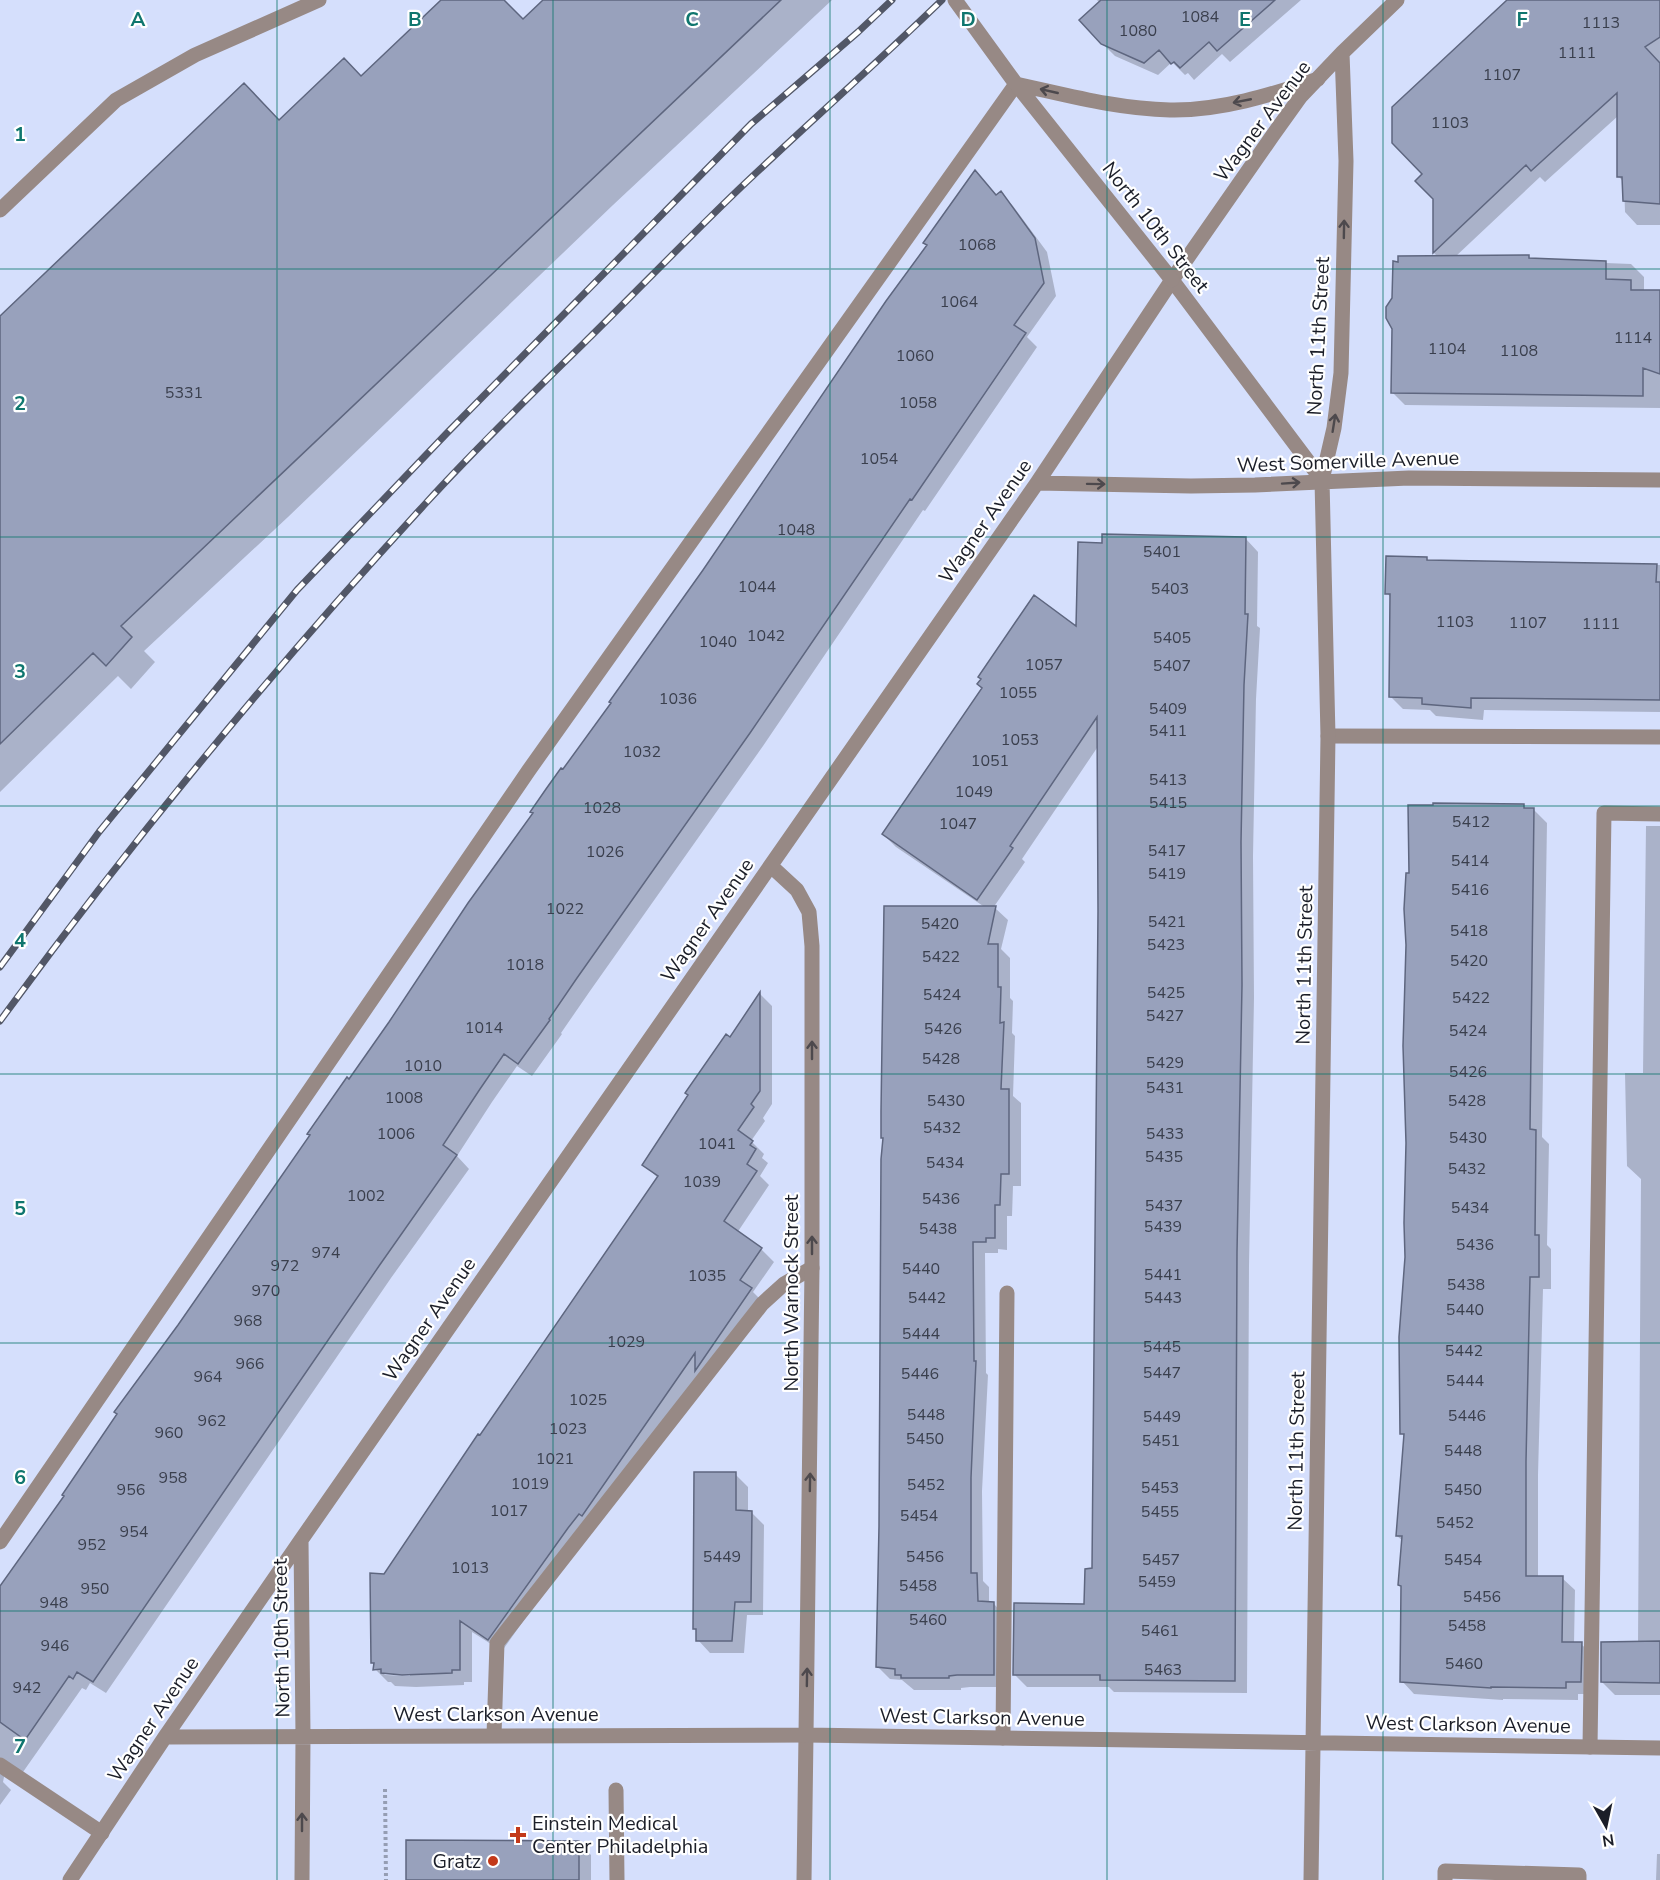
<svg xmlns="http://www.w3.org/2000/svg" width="1660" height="1880" viewBox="0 0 1660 1880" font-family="'Nunito Sans',sans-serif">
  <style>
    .shadow { fill: #0003; fill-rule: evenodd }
    .building { fill: #98a1bc; stroke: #5e667f; stroke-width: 1.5 }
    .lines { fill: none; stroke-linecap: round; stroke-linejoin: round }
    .path { stroke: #959db3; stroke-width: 4; stroke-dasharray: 3 3; stroke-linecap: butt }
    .service { stroke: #978985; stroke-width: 15 }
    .minor { stroke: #978985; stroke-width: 15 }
    .tertiary { stroke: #978985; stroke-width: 15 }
    .rail-casing { stroke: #525767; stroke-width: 7 }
    .rail { stroke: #fff; stroke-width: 4.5; stroke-dasharray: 14; stroke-linecap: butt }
    .oneway { stroke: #4d494d }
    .grid { fill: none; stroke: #0f766e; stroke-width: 1.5; stroke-opacity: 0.55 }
    .poi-dot { fill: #c33919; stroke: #fff; stroke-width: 2 }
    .labels { text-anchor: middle; stroke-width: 4.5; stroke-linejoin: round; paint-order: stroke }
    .number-label { font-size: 16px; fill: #3a3f4d }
    .street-label { font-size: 20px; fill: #1b1e28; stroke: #fff }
    .poi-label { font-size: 20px; fill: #1b1e28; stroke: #fff; text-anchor: start }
    .grid-label { font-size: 20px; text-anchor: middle; font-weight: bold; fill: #0f766e; stroke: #fff; stroke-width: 4.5; stroke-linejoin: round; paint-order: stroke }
  </style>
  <rect width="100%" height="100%" fill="#d5dffc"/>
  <path class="shadow" d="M444 0H478L523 21 545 0H832L613 205 288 517 144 651 155 662 131 689 118 676 0 792V318L280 122 361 78Z
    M1097 0H1301L1230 62 1222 54 1194 80 1188 73 1185 75 1172 62 1158 75 1115 56 1102 43 1100 3Z
    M1509 0H1660V225H1637L1625 212 1624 182 1619 177 1618 116 1545 182 1540 177 1455 257H1528L1531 260 1631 264 1644 277V292H1660V408L1405 405 1392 392 1393 328 1439 258 1434 253 1435 199 1424 174Z
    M975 172 997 196 1001 194 1013 206 1047 252 1056 296 1027 337 1037 347 925 511 923 510 763 746 590 991 561 1033 562 1034 532 1076 517 1066 492 1102 457 1156 469 1169 391 1278 106 1693 90 1683 86 1690 82 1688 23 1772H5L3 1782 11 1790 0 1805V1589L65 1496 180 1326 928 246Z
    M1246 539 1258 552 1257 626 1260 628 1256 699 1253 856 1254 998 1249 1266 1247 1693 1114 1692 1109 1687H1027L1015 1675 1086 1606 1093 1570 1100 911 1099 745 1022 859 1025 862 993 908H995L1008 920 1001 949 1010 958V998L1013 1001 1012 1033 1015 1036 1013 1096 1021 1103V1186H1013L1012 1216H1007V1250L998 1249V1253H985L986 1373 988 1375 982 1491 983 1581 989 1587V1604H994L1006 1617V1687H970L961 1688V1690H914L902 1680 890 1679 878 1667 884 1140 882 1137 986 908 896 847 883 834 1078 629Z
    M1427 559 1430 562 1660 565V712L1484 710 1483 720 1436 716 1430 710 1403 709 1391 697V598L1387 593Z
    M1523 806 1527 810H1534L1547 823 1542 1137 1549 1144 1547 1245 1551 1249V1289H1543L1538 1475V1578H1562L1575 1590 1574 1644H1581L1594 1656 1593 1694H1578V1700L1503 1699V1700L1414 1694 1402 1681 1403 1588 1399 1585 1403 1541 1397 1536 1406 1437 1401 1433Z
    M1646 826H1660V1695H1615L1602 1682 1638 1643 1641 1179 1627 1166 1625 1073H1643Z
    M760 994 772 1006V1104L763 1118 765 1121 751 1141 764 1154 762 1158 768 1163 760 1176 769 1185 737 1233 761 1249 774 1262 753 1292 763 1302 580 1541 502 1651 472 1632V1682H464V1685L416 1687 395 1686 391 1682H388L375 1669 373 1663 384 1575 659 1179 644 1165ZM382 1672 410 1673V1676L385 1675Z
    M735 1474 748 1487V1512H751L764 1525 763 1615H747L744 1653H710L698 1640 697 1631 694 1628Z
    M579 1843 591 1855V1880H407Z
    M1657 1854H1660V1880H1656Z"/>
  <path class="building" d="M441 0H504L523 19 543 0H781L121 626 132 637 106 666 93 653 0 744V316L244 83 279 120 344 58 361 76Z
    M1101 0H1275L1217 51 1209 42 1180 68 1174 62 1171 64 1159 50 1144 63 1101 44 1079 20Z
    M1507 0H1660V37L1645 47 1660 63V204L1623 201 1622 177H1617V93L1531 171 1526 165 1433 253V199L1415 181 1422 174 1392 143V107Z
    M975 170 996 195 1001 191 1035 238 1044 283 1014 325 1026 333 912 500 910 499 750 733 577 978 549 1019 550 1020 518 1064 504 1054 480 1089 443 1145 457 1155 379 1266 93 1682 77 1672 73 1679 69 1676 25 1740 0 1722V1586L64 1496 62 1495 117 1414 114 1412 178 1325 310 1135 307 1134 347 1077 349 1079 389 1022 468 903 533 813 530 812 546 789 561 768 563 769 611 703 609 702 703 570 886 301 927 245 923 243Z
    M1529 255V258L1606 261V279L1631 280V290H1660V374L1643 368V396L1391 393 1392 329 1386 318V307L1392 298 1393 261 1398 262V256Z
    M1102 534 1246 537 1245 614H1248L1244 685 1241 842 1242 985 1237 1252 1235 1681 1100 1680V1675H1013L1014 1603 1084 1604 1085 1569 1092 1568 1098 911 1097 717 1010 846 1013 848 977 900 882 834 982 688 977 684 981 679 978 677 1034 595 1076 626 1078 542 1102 543Z
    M1386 556 1427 557V560L1657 564 1656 582H1660V700L1471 698V708L1422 704V698L1389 697 1390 594H1385Z
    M1433 803 1524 804V808H1534L1530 1129 1536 1130 1535 1235H1539V1277H1530L1526 1461V1576H1563L1562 1642H1582L1581 1682H1566V1688L1491 1687V1688L1400 1682 1401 1586 1398 1585 1402 1536H1396L1404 1434H1400L1399 1337 1405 1257 1404 1223 1406 1143 1403 1046 1406 945 1404 909 1406 873H1409L1408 805H1433Z
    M884 906H996L988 944H998V987H1001L1000 1023 1004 1022 1001 1089H1009V1174H1001L1000 1205H995V1238H986V1242H973L974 1361H976L971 1478V1573H977L978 1601 994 1602V1675H957L949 1676V1678H901V1675H895V1669L876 1667 879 1526 881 1159 883 1138H881V1111Z
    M760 992V1091L751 1104 754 1107 738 1130 753 1141 750 1145 756 1149 747 1164 757 1171 724 1221 762 1248 740 1280 752 1288 695 1371V1353L582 1516 579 1514 568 1528 488 1640 460 1621V1670H452V1673L402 1675 381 1673V1669L373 1670 374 1663H371L370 1573 384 1574 478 1434 480 1435 658 1176 642 1165 688 1095 685 1093 726 1034 730 1037Z
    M694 1472H736V1510L752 1511 751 1602H735L732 1641H696V1629H693Z
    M1660 1641V1683L1601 1682V1642Z
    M406 1840 579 1841V1880H406Z"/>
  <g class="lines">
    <path class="path" d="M385 1789 386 1880"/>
    <path class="service" d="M0 210 116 100 195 55 319 0
      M1328 736 1660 737
      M0 1542 529 770 1016 84
      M494 1735 497 1643 762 1304 784 1284 812 1268
      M1003 1738 1007 1293
      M1590 1747 1604 813 1660 814
      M0 1765 102 1833
      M616 1790 617 1880
      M804 1880 806 1735
      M1445 1880V1871L1579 1875V1880"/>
    <path class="minor" d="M1172 280 1322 480
      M1037 483 1191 486 1255 485 1409 478 1660 480
      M771 866 797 890 809 912 812 946V1268L806 1735
      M301 1540 303 1736 302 1880
      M165 1737 806 1735 1660 1748
      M70 1880 165 1737 301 1540 1037 483 1172 280 1273 135 1301 96 1342 53 1397 0
      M1311 1880 1328 736 1322 480 1334 428 1341 373 1346 161 1342 53"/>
    <path class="tertiary" d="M955 0 1016 84 1172 280
      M1016 84C1067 95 1117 109 1170 110 1220 111 1271 95 1318 79"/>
    <defs>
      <path id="rail" d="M0 967 99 832 297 590 447 433 751 124 858 32 892 0
        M0 1021C132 840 274 668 426 503 476 448 530 396 583 344 635 293 685 241 737 191 805 126 875 65 942 0"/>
    </defs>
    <use href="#rail" class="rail-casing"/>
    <use href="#rail" class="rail"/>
  </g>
  <defs><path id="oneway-shaft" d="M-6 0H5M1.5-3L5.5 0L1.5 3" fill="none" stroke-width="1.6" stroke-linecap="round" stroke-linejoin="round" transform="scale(1.5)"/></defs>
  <g class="oneway">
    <use href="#oneway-shaft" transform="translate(1049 91) rotate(-167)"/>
    <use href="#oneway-shaft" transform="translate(1242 101) rotate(169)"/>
    <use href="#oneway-shaft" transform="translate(1344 229) rotate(-89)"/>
    <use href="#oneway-shaft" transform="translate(1334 423) rotate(-81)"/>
    <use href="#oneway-shaft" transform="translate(1291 483) rotate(-4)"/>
    <use href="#oneway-shaft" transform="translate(1096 484) rotate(1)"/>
    <use href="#oneway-shaft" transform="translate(812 1050) rotate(-90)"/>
    <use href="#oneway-shaft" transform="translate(812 1245) rotate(-90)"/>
    <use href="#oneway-shaft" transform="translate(810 1482) rotate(-89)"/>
    <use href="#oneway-shaft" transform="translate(807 1677) rotate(-89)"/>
    <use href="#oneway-shaft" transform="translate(302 1822) rotate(-90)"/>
  </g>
  <path class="grid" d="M277 0V1880M553 0V1880M830 0V1880M1107 0V1880M1383 0V1880M0 269H1660M0 537H1660M0 806H1660M0 1074H1660M0 1343H1660M0 1611H1660"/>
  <g class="poi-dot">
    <path d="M515 1826h6v6h6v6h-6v6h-6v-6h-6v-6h6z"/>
    <circle cx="493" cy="1861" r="6"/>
  </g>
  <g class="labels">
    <g class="number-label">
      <text x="1200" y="22">1084</text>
      <text x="1601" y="28">1113</text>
      <text x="1138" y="36">1080</text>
      <text x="1577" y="58">1111</text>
      <text x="1502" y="80">1107</text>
      <text x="1450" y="128">1103</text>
      <text x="977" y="250">1068</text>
      <text x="959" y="307">1064</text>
      <text x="1633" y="343">1114</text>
      <text x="1447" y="354">1104</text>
      <text x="1519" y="356">1108</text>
      <text x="915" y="361">1060</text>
      <text x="184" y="398">5331</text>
      <text x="918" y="408">1058</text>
      <text x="879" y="464">1054</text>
      <text x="796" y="535">1048</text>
      <text x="1162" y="557">5401</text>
      <text x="757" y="592">1044</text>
      <text x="1170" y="594">5403</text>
      <text x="1455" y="627">1103</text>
      <text x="1528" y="628">1107</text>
      <text x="1601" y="629">1111</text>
      <text x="766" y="641">1042</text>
      <text x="1172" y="643">5405</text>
      <text x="718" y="647">1040</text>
      <text x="1044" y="670">1057</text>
      <text x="1172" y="671">5407</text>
      <text x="1018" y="698">1055</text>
      <text x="678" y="704">1036</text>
      <text x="1168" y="714">5409</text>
      <text x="1168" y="736">5411</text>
      <text x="1020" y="745">1053</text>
      <text x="642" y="757">1032</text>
      <text x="990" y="766">1051</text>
      <text x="1168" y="785">5413</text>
      <text x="974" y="797">1049</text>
      <text x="1168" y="808">5415</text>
      <text x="602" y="813">1028</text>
      <text x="1471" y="827">5412</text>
      <text x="958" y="829">1047</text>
      <text x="1167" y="856">5417</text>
      <text x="605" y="857">1026</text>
      <text x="1470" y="866">5414</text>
      <text x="1167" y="879">5419</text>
      <text x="1470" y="895">5416</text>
      <text x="565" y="914">1022</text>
      <text x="1167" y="927">5421</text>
      <text x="940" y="929">5420</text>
      <text x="1469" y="936">5418</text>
      <text x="1166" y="950">5423</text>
      <text x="941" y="962">5422</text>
      <text x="1469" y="966">5420</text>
      <text x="525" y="970">1018</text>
      <text x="1166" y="998">5425</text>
      <text x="942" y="1000">5424</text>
      <text x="1471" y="1003">5422</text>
      <text x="1165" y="1021">5427</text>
      <text x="484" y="1033">1014</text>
      <text x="943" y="1034">5426</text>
      <text x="1468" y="1036">5424</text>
      <text x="941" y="1064">5428</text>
      <text x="1165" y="1068">5429</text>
      <text x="423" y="1071">1010</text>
      <text x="1468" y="1077">5426</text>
      <text x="1165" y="1093">5431</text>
      <text x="404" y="1103">1008</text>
      <text x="946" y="1106">5430</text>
      <text x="1467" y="1106">5428</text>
      <text x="942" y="1133">5432</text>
      <text x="396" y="1139">1006</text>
      <text x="1165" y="1139">5433</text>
      <text x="1468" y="1143">5430</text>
      <text x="717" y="1149">1041</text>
      <text x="1164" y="1162">5435</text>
      <text x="945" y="1168">5434</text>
      <text x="1467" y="1174">5432</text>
      <text x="702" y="1187">1039</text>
      <text x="366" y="1201">1002</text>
      <text x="941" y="1204">5436</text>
      <text x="1164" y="1211">5437</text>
      <text x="1470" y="1213">5434</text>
      <text x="1163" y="1232">5439</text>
      <text x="938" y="1234">5438</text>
      <text x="1475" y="1250">5436</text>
      <text x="326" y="1258">974</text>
      <text x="285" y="1271">972</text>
      <text x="921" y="1274">5440</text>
      <text x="1163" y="1280">5441</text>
      <text x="707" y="1281">1035</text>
      <text x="1466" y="1290">5438</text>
      <text x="266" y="1296">970</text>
      <text x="927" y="1303">5442</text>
      <text x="1163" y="1303">5443</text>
      <text x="1465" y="1315">5440</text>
      <text x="248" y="1326">968</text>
      <text x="921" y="1339">5444</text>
      <text x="626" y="1347">1029</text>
      <text x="1162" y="1352">5445</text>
      <text x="1464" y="1356">5442</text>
      <text x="250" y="1369">966</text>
      <text x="1162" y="1378">5447</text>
      <text x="920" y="1379">5446</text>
      <text x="208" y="1382">964</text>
      <text x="1465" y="1386">5444</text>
      <text x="588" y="1405">1025</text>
      <text x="926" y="1420">5448</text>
      <text x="1467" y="1421">5446</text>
      <text x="1162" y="1422">5449</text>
      <text x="212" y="1426">962</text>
      <text x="568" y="1434">1023</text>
      <text x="169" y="1438">960</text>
      <text x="925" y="1444">5450</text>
      <text x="1161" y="1446">5451</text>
      <text x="1463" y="1456">5448</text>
      <text x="555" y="1464">1021</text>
      <text x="173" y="1483">958</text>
      <text x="530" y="1489">1019</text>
      <text x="926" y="1490">5452</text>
      <text x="1160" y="1493">5453</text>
      <text x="131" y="1495">956</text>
      <text x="1463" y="1495">5450</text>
      <text x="509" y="1516">1017</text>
      <text x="1160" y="1517">5455</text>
      <text x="919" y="1521">5454</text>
      <text x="1455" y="1528">5452</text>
      <text x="134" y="1537">954</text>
      <text x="92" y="1550">952</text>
      <text x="722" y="1562">5449</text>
      <text x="925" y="1562">5456</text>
      <text x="1161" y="1565">5457</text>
      <text x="1463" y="1565">5454</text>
      <text x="470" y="1573">1013</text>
      <text x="1157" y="1587">5459</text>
      <text x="918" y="1591">5458</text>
      <text x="95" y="1594">950</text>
      <text x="1482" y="1602">5456</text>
      <text x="54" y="1608">948</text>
      <text x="928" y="1625">5460</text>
      <text x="1467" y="1631">5458</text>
      <text x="1160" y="1636">5461</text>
      <text x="55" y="1651">946</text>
      <text x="1464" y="1669">5460</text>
      <text x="1163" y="1675">5463</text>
      <text x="27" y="1693">942</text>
    </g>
    <g class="street-label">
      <text transform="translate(1262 121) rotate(-53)" y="7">Wagner Avenue</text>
      <text transform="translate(1156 227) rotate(52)" y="7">North 10th Street</text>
      <text transform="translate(1318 336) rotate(-87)" y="7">North 11th Street</text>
      <text transform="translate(1348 461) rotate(-2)" y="7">West Somerville Avenue</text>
      <text transform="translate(985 521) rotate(-55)" y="7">Wagner Avenue</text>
      <text transform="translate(707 920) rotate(-55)" y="7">Wagner Avenue</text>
      <text transform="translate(1304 965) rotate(-89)" y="7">North 11th Street</text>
      <text transform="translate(791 1293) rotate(-90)" y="7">North Warnock Street</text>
      <text transform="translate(429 1319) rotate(-55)" y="7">Wagner Avenue</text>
      <text transform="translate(1296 1451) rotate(-89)" y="7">North 11th Street</text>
      <text transform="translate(281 1638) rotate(-91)" y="7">North 10th Street</text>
      <text x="496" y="1721">West Clarkson Avenue</text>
      <text transform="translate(982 1717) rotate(1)" y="7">West Clarkson Avenue</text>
      <text transform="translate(153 1719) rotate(-56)" y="7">Wagner Avenue</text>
      <text transform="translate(1468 1724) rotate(1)" y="7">West Clarkson Avenue</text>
    </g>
    <g class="poi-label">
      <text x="532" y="1830">Einstein Medical<tspan x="532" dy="23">Center Philadelphia</tspan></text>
      <text x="481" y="1868" text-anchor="end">Gratz</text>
    </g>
  </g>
  <g class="grid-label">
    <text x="138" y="26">A</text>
    <text x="415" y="26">B</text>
    <text x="692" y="26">C</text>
    <text x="968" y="26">D</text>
    <text x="1245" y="26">E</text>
    <text x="1522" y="26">F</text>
    <text x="20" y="141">1</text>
    <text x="20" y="410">2</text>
    <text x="20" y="678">3</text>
    <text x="20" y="947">4</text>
    <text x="20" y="1215">5</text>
    <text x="20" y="1484">6</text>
    <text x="20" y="1753">7</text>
  </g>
  <g transform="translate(1606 1826) rotate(171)" stroke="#ffffff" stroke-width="4.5" paint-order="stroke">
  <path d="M0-4.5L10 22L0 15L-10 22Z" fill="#1b1e28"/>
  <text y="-9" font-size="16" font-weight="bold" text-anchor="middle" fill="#1b1e28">N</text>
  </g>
</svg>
